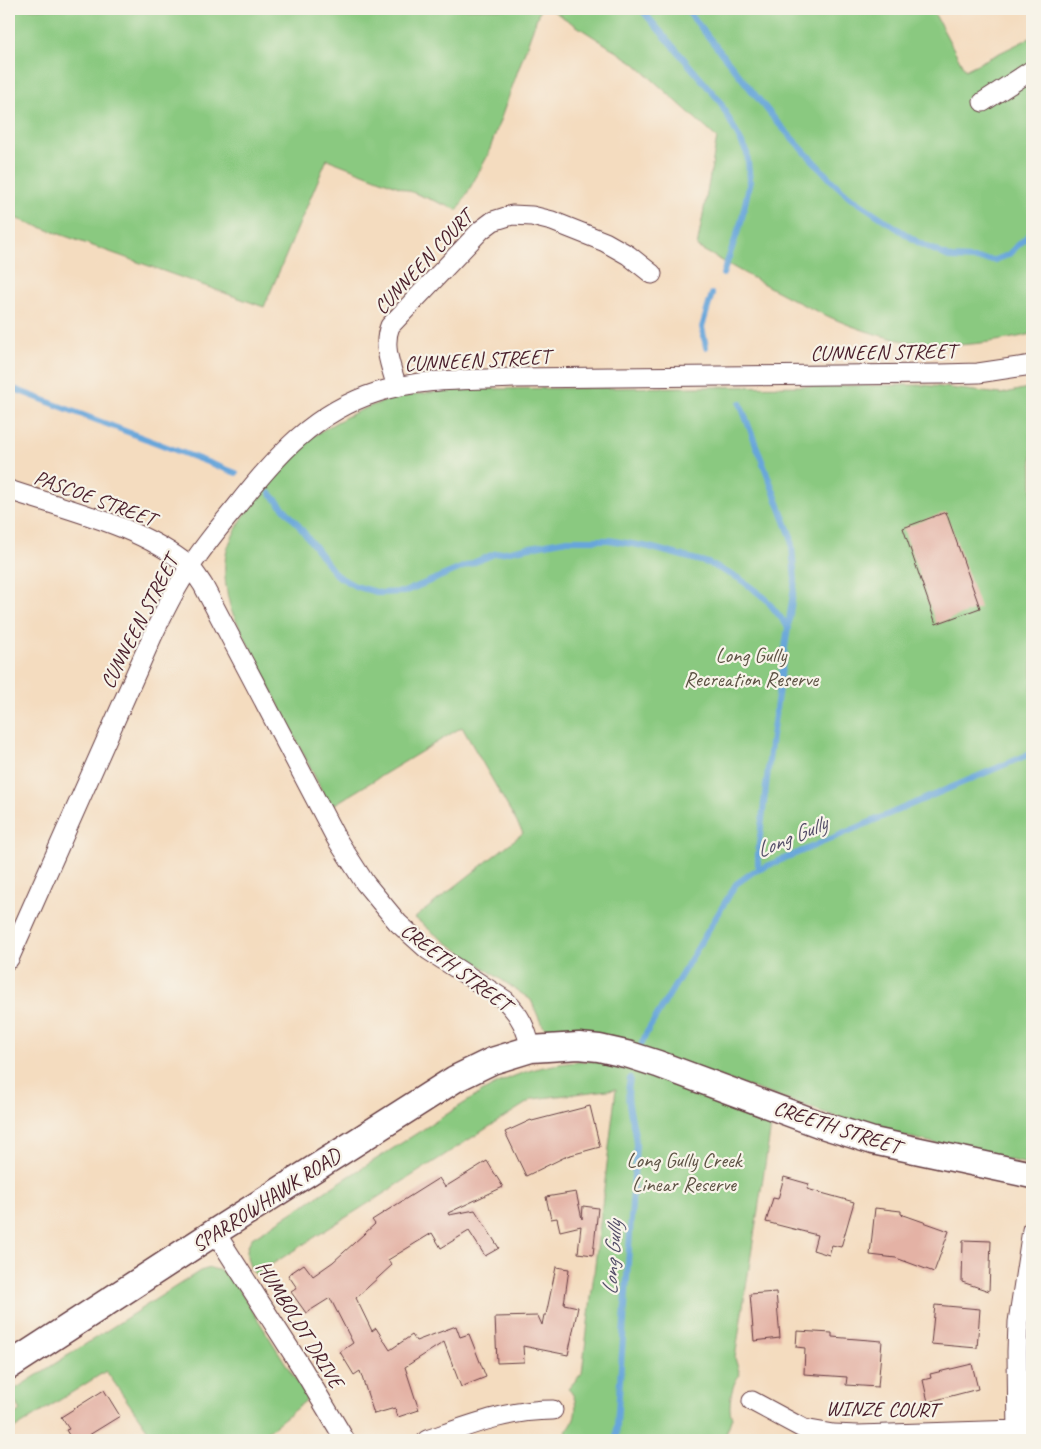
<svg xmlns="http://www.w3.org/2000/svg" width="1041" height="1449" viewBox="0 0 1041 1449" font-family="Caveat,sans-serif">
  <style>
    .green { fill: #8ac980; stroke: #6a7456 }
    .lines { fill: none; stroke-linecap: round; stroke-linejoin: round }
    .stream { stroke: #68a6da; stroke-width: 6 }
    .building { fill: #e4b2a5 }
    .street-casing { stroke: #643b41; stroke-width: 21 }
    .secondary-casing { stroke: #643b41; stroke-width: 29 }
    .street { stroke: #fff; stroke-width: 19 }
    .secondary { stroke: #fff; stroke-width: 26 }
    .labels { text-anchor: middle; stroke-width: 4.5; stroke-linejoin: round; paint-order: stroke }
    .street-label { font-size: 21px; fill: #4a1f2b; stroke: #f7f3e8 }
    .park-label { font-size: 21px; fill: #5d5244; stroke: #f7f3e8 }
    .water-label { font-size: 22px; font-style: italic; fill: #544e68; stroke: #f7f3e8 }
  </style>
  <rect width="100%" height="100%" fill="#f7f3e8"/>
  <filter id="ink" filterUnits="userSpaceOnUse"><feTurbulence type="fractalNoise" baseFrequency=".02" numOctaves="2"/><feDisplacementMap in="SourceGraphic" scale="10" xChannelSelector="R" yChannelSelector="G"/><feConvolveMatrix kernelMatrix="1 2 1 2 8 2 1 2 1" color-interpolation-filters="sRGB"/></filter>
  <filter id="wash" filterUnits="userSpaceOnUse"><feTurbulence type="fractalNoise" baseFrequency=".0096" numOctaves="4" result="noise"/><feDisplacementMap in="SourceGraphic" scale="20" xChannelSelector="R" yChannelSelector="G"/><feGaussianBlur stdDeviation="1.12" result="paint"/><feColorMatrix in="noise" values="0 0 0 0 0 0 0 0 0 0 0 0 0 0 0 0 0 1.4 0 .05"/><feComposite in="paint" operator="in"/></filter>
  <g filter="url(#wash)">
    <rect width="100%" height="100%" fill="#f4dcbf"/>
    <path class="green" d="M9 9H540L487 157 458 210 327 159 264 307 9 216Z
      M550 9H932L965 70 1032 37V334C992 343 945 350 904 341 831 327 762 282 697 247L717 138 633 62Z
      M924 385 1001 394 1032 387V1165L872 1129 599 1035 545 1028 541 1023 531 1000 436 935 415 918 523 833 462 727 330 807 231 610C226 591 222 569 227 550 232 535 240 522 248 509 258 493 268 477 282 463 304 439 340 418 371 406 407 392 446 391 484 389Z
      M591 1061C618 1063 644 1073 669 1082 703 1095 737 1110 771 1126L735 1358 740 1375C732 1381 727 1409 732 1417L724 1440H570L566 1431C577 1423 580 1398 568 1389L582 1373 616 1089 533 1099 255 1275C247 1263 243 1251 252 1238L485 1090C521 1070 551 1063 591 1061Z
      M210 1268 222 1271 233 1280 308 1399 257 1440H155L106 1371 9 1432V1418L21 1410 9 1393 200 1271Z"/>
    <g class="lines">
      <path class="stream" d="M641 9 719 100 747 153 750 181 741 222 723 274
        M686 9 777 122 833 182 850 197 919 243 951 258 995 260 1008 255 1032 232
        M706 347 702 327 712 294
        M9 387 236 473
        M740 403 791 537 795 580 772 736 758 853V870
        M270 493 296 522 336 575 355 586 380 593 404 592 494 554 567 540H609L649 547 708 563 740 579 765 598 789 628
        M642 1043 647 1032 736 884 753 872 1032 753
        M616 1440 636 1145C635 1121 624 1104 630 1079"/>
    </g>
    <g id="blocks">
      <path class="building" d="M946 512 980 608 936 624 903 528Z
        M590 1106 600 1147 567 1156 526 1176 505 1132 531 1120 532 1121Z
        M487 1161 503 1187 448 1213 449 1215 475 1210 499 1248 485 1256 469 1231 441 1248 432 1233 388 1260 392 1265 356 1298 372 1331 376 1328 390 1350 412 1335 416 1341 456 1326 460 1337 469 1334 486 1377 461 1387 444 1342 405 1367 419 1410 398 1417 395 1408 374 1414 360 1371 354 1375 340 1352 353 1343 330 1298 306 1313 291 1292 297 1288 288 1275 304 1264 313 1276 333 1262 375 1224 372 1220 439 1178 445 1187Z
        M784 1177 809 1184 807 1189 854 1202 841 1247 832 1245 829 1255 813 1250 817 1235 766 1222 773 1198 778 1199Z
        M576 1192 582 1219 583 1206 598 1208 593 1255 578 1253 581 1226 560 1231 557 1218 551 1219 546 1197Z
        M875 1208 901 1211V1214L949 1231 934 1272 896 1258 870 1255Z
        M963 1240 991 1241 989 1291 962 1282Z
        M556 1267 569 1269 564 1304 578 1307 568 1355 523 1346 524 1362 497 1363 495 1317 538 1316 542 1325 544 1315H546Z
        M776 1292 780 1338 754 1341 750 1294Z
        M935 1305 980 1309 977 1348 931 1344Z
        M797 1331 832 1333V1337L882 1341 878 1387 846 1385 847 1377 804 1374 805 1348 796 1347Z
        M972 1364 978 1389 928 1402 923 1380 931 1378 930 1374Z
        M104 1390 120 1416 81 1440H72L66 1430 69 1429 61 1417Z"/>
    </g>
  </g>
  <g filter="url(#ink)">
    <use href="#blocks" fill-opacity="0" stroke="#643b41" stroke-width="1"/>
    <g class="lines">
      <defs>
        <path id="street" d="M983 102 1032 70
          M397 387C391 367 382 346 390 326L481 230 493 221 512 215 532 216 552 221 605 242 628 255 652 274
          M9 490C68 510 141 526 189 566 194 571 199 579 203 585L336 838 365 883 398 923 428 950 505 1000C521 1016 526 1028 531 1049
          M9 959 152 637C160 620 168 603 178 586 194 558 215 532 236 507 276 456 314 412 378 392 421 378 469 380 514 378L941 374 978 373 1032 365
          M215 1232 302 1368 345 1440
          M752 1401 804 1429 833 1434 858 1435 1018 1430
          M427 1440C470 1425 507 1410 553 1410
          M1018 1440 1017 1352 1018 1322 1032 1230"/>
        <path id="secondary" d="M9 1366 215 1232 455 1079 492 1061 531 1049 579 1046 599 1048 630 1055 658 1064 819 1124 873 1141 1032 1175"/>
      </defs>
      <use href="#street" class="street-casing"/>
      <use href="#secondary" class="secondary-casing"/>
      <use href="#street" class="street"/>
      <use href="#secondary" class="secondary"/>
    </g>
  </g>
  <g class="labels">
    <g class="street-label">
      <text transform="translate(423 262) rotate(-47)" y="7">CUNNEEN COURT</text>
      <text transform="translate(883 352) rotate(-1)" y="7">CUNNEEN STREET</text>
      <text transform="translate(477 360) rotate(-3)" y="7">CUNNEEN STREET</text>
      <text transform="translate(95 498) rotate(20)" y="7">PASCOE STREET</text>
      <text transform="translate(139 622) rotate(-63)" y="7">CUNNEEN STREET</text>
      <text transform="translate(456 967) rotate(37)" y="7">CREETH STREET</text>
      <text transform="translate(837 1127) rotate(18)" y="7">CREETH STREET</text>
      <text transform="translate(266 1200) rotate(-33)" y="7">SPARROWHAWK ROAD</text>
      <text transform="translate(300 1324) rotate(58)" y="7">HUMBOLDT DRIVE</text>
      <text transform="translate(882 1409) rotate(1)" y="7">WINZE COURT</text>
    </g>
    <g class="park-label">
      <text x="751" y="662">Long Gully<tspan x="751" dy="24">Recreation Reserve</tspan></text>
      <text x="684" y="1167">Long Gully Creek<tspan x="684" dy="24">Linear Reserve</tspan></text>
    </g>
    <g class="water-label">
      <text transform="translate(791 836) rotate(-23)" y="8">Long Gully</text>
      <text transform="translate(611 1258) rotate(-86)" y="8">Long Gully</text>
    </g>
  </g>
  <rect width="1041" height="1449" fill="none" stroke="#f7f3e8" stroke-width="30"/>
</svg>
